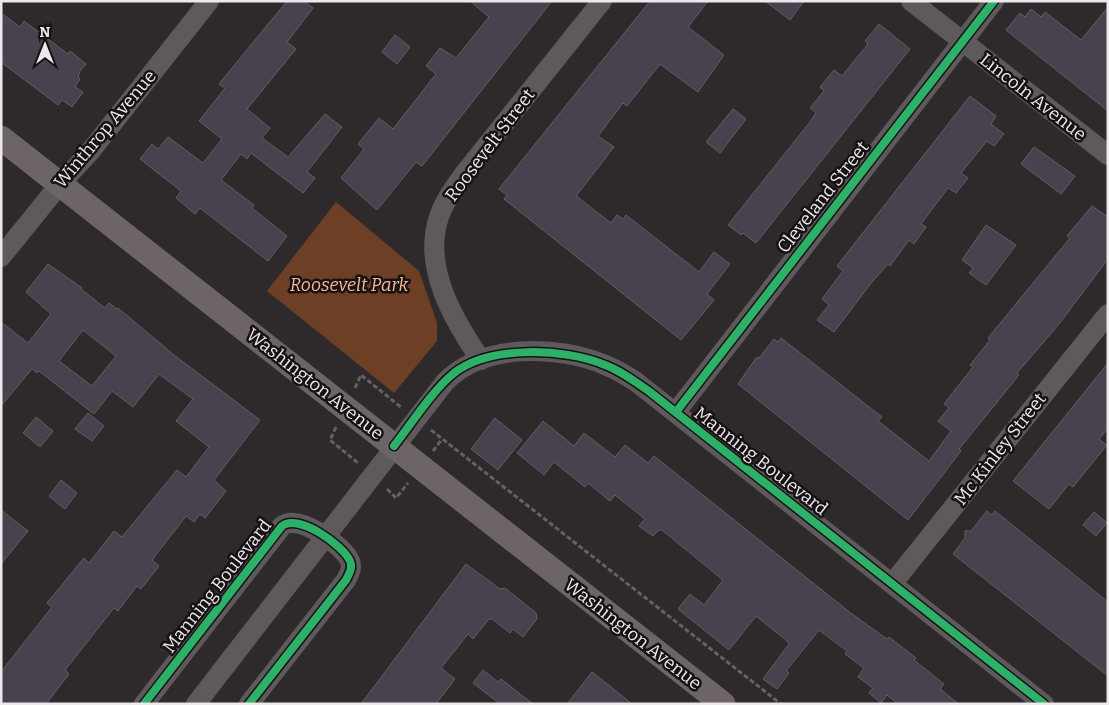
<svg xmlns="http://www.w3.org/2000/svg" width="1109" height="705" viewBox="0 0 1109 705" font-family="Bitter,serif">
  <style>
    .green { fill: #6d3f25 }
    .building { fill: #4a414e; stroke: #615e61; fill-rule: evenodd }
    .lines { fill: none; stroke-linecap: round; stroke-linejoin: round }
    .path { stroke: #646162; stroke-width: 3; stroke-dasharray: 5 2.5; stroke-linecap: butt }
    .minor { stroke: #5e5a5c; stroke-width: 20 }
    .major { stroke: #6d6466; stroke-width: 25 }
    .cycleway-casing { stroke: #161214; stroke-width: 11 }
    .cycleway { stroke: #2db169; stroke-width: 8 }
    .labels { text-anchor: middle; stroke-width: 5; stroke-linejoin: round; paint-order: stroke }
    .street-label { font-size: 18px; fill: #ede8eb; stroke: #161214 }
    .park-label { font-size: 18px; font-style: italic; fill: #fbba97; stroke: #161214 }
  </style>
  <rect width="100%" height="100%" fill="#2e2a2c"/>
  <path class="green" d="M336 202 419 271 437 323V341L394 393 267 291Z"/>
  <path class="building" d="M287 1H304L313 8 287 42 296 49 247 109 270 128 262 138 288 157 325 114 342 127 307 172 315 178 303 193 251 153 247 159 241 154 221 180 254 205 252 208 287 236 268 261 200 208 195 214 176 198 181 191 140 159 152 144 158 149 168 137 203 163 222 139 199 121 225 88 219 84Z
    M470 1H552L422 166 416 162 377 210 341 178 364 149 358 144 379 118 393 129 436 74 426 66 440 48 456 58 489 17Z
    M650 1H708L688 27 724 55 698 92 660 64 627 106 623 103 598 136 614 147 576 196 611 223 617 215 623 219 626 215 699 272 714 252 730 264 707 294 714 300 681 340 504 199 507 195 499 189Z
    M765 1H804L790 20Z
    M1108 7V111L1006 30 1020 13 1025 17 1031 9 1041 17 1045 12 1081 40Z
    M1 13 20 27 24 21 68 54 70 51 86 64 80 71 78 77 80 79 75 87 83 92 72 107 62 100 58 105 1 62Z
    M879 24 910 49 756 243 743 233 741 235 728 225 810 122 816 113 810 108 824 91 820 87 834 70 842 76 868 44 865 41Z
    M395 35 410 47 397 64 382 52Z
    M970 96 996 116 991 124 1004 134 994 146 987 141 961 173 968 178 956 193 948 188 921 224 926 227 914 244 909 240 890 266 888 264 872 282 834 332 817 320 829 305 822 299 843 271 837 266Z
    M733 109 746 119 720 153 706 142Z
    M1034 147 1075 176 1061 194 1021 164Z
    M1092 206 1108 217V259L1059 324 1017 373 1019 375 959 449 961 451 908 520 738 384 756 358 760 357 774 339 778 342 781 338 882 417 878 421 929 461 951 431 938 421 949 408 944 404 973 367 970 365 990 340 988 338 1070 238 1067 236Z
    M986 225 1016 245 986 285 969 273 973 268 962 260Z
    M48 264 82 288 81 289 105 308 109 303 117 309 118 308 174 355 260 420 214 480 226 491 205 518 200 514 194 522 186 516 152 560 159 566 141 589 137 586 118 611 114 608 65 670 69 674 46 704H1V672L52 607 47 603 84 558 89 563 114 531 122 537 177 470 186 477 209 447 176 421 193 399 159 374 133 407 112 391 94 414 39 371 37 373 32 369 1 406V322L28 343 51 314 26 292ZM83 330 116 356 92 386 59 361Z
    M1108 363V428L1099 439 1107 445 1073 487 1069 484 1049 509 1013 481Z
    M88 413 104 426 92 441 75 429Z
    M36 417 53 431 40 447 23 433Z
    M495 418 522 440 498 470 471 449Z
    M543 421 574 446 584 433 615 457 625 445 648 463 654 456 852 614 887 639 889 637 916 658 914 660 944 684 940 689 959 704H898L887 695 881 703 869 693 873 688 858 677 864 668 845 654 847 651 819 630 786 671 789 673 777 689 774 687 763 679 789 644 787 641 756 616 729 650 678 609 690 594 704 605 723 580 662 530H659L653 536 639 526 645 519 615 495 610 501 588 483 585 487 554 462 544 475 517 453Z
    M61 480 77 493 65 509 49 496Z
    M1 510 28 531 1 564Z
    M987 511 992 515 995 511 1108 602V676L953 554 965 538V531H971Z
    M1094 512 1107 523 1096 536 1083 525Z
    M466 564 500 589 505 588 536 613 537 619 523 637 513 629 510 633 492 619H489L473 639 468 634 441 668 455 679 436 704H361Z
    M483 670 498 682 501 679 533 704H500L473 683Z
    M592 672 611 687 632 704H567Z"/>
  <g class="lines">
    <path class="path" d="M355 388 361 375 402 408
      M336 427 330 440 358 463
      M431 430 781 704
      M433 451 442 439
      M387 489 396 498 408 483"/>
    <path class="minor" d="M911 1 1108 155
      M1 257 60 184 89 153 209 1
      M481 360C454 321 422 267 439 217 444 201 455 187 464 174L602 1
      M676 412 994 1
      M892 584 1108 314
      M144 704 282 526C298 513 343 545 350 561 353 568 349 574 346 580L249 704
      M196 704 445 382C483 343 558 345 605 365 616 369 625 375 635 381L1044 704"/>
    <path class="major" d="M1 138 723 704"/>
    <defs>
      <path id="cycleway" d="M676 412 994 1
        M394 446C412 423 432 391 454 373 490 345 565 348 605 365 621 371 636 382 650 392L1044 704
        M144 704 282 526C298 513 343 545 350 561 353 568 349 574 346 580L249 704"/>
    </defs>
    <use href="#cycleway" class="cycleway-casing"/>
    <use href="#cycleway" class="cycleway"/>
  </g>
  <g class="labels">
    <g class="street-label">
      <text transform="translate(1033 97) rotate(38)" y="6">Lincoln Avenue</text>
      <text transform="translate(105 129) rotate(-50)" y="6">Winthrop Avenue</text>
      <text transform="translate(490 145) rotate(-53)" y="6">Roosevelt Street</text>
      <text transform="translate(823 197) rotate(-52)" y="6">Cleveland Street</text>
      <text transform="translate(315 384) rotate(38)" y="6">Washington Avenue</text>
      <text transform="translate(1000 449) rotate(-52)" y="6">Mc Kinley Street</text>
      <text transform="translate(761 461) rotate(38)" y="6">Manning Boulevard</text>
      <text transform="translate(217 586) rotate(-52)" y="6">Manning Boulevard</text>
      <text transform="translate(633 634) rotate(38)" y="6">Washington Avenue</text>
    </g>
    <g class="park-label">
      <text x="349" y="291">Roosevelt Park</text>
    </g>
  </g>
  <rect width="1109" height="705" fill="none" stroke="#ede8eb" stroke-width="5"/>
  <g transform="translate(45 45)" stroke="#161214" stroke-width="4" paint-order="stroke">
  <path d="M0-4L9 19L0 12L-9 19Z" fill="#ede8eb"/>
  <text y="-8" font-size="14" font-weight="bold" text-anchor="middle" fill="#ede8eb">N</text>
  </g>
</svg>
